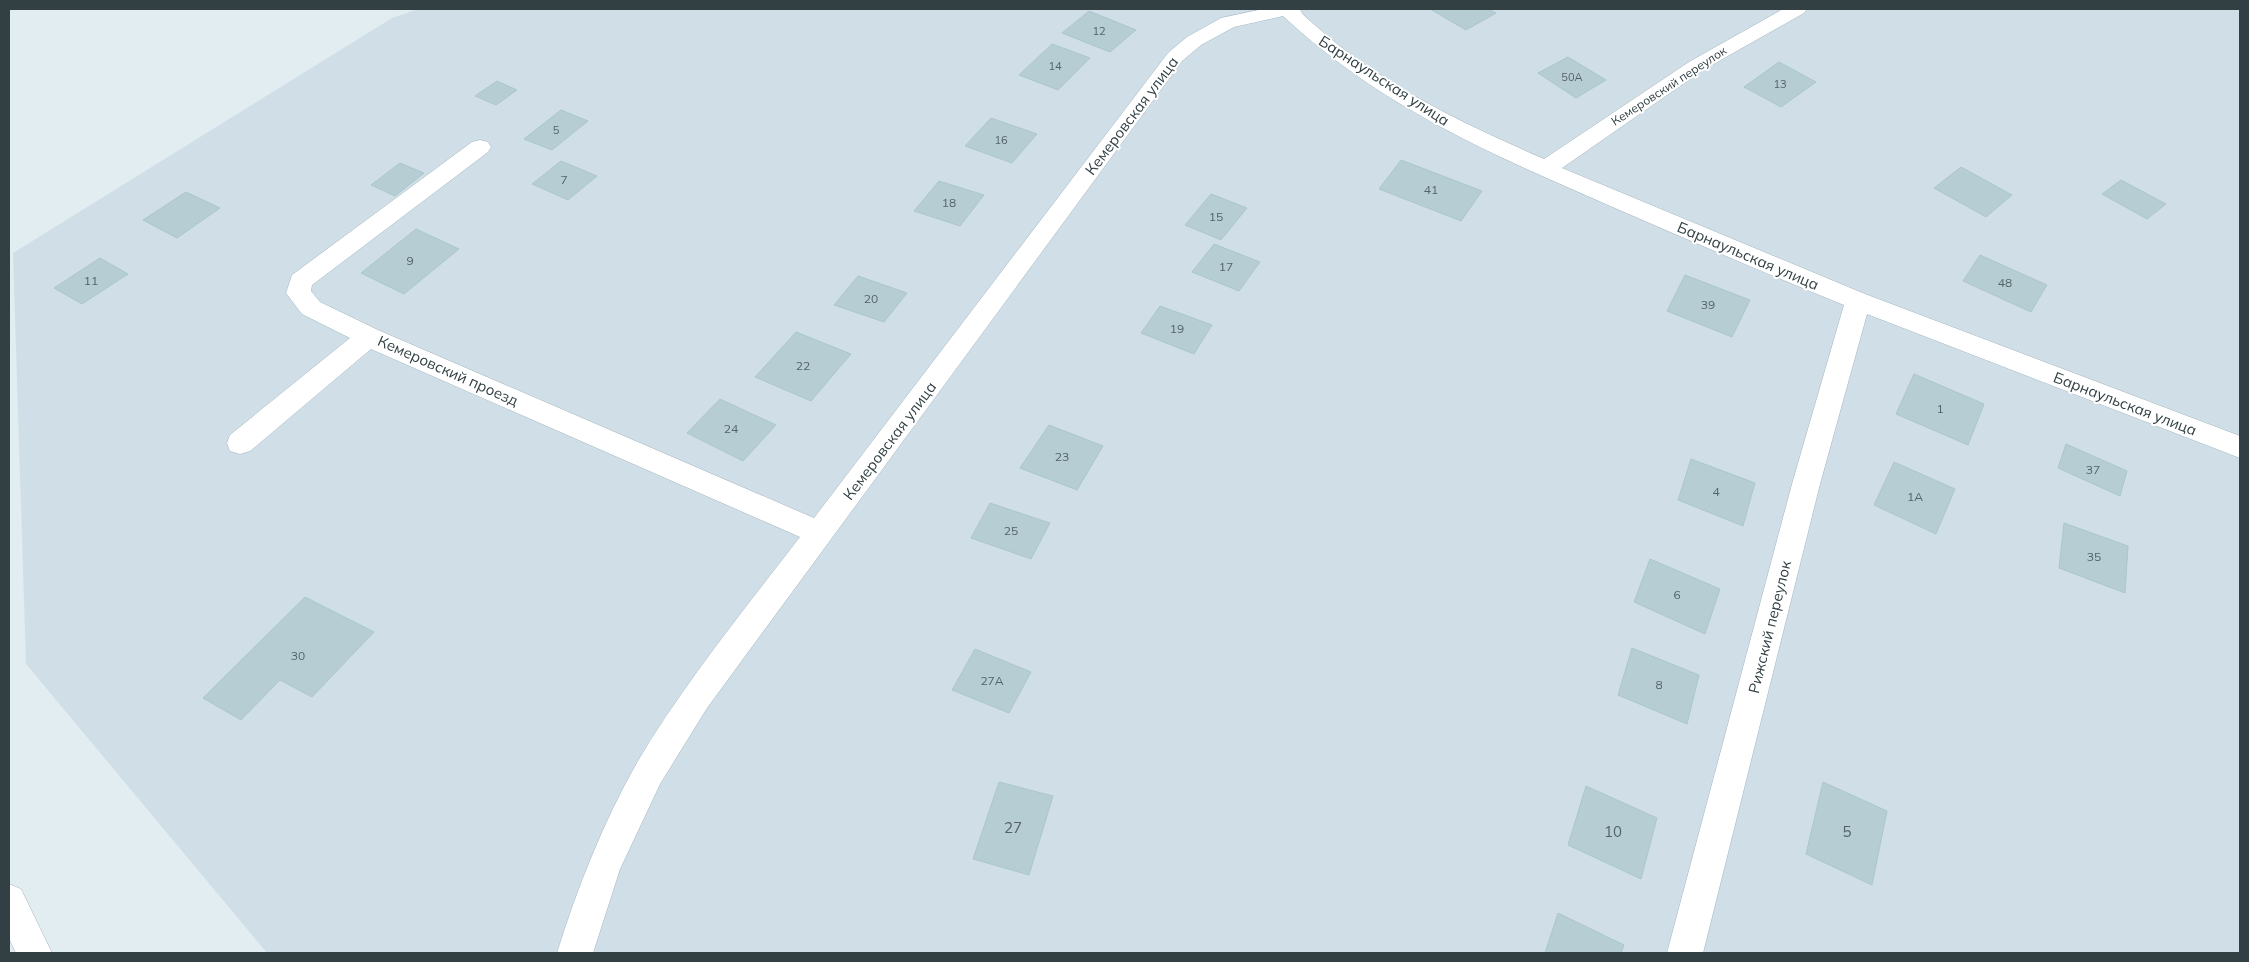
<svg xmlns="http://www.w3.org/2000/svg" width="2249" height="962" viewBox="0 0 2249 962" font-family="Mulish,sans-serif">
  <style>
    .residential { fill: #d0dfe7 }
    .building { fill: #b7cdd4; stroke: #aac6cf }
    .lines { fill: none; stroke-linecap: round; stroke-linejoin: round }
    .minor-casing { stroke: #a4b6be; stroke-width: 1 }
    .minor { fill: #fff; fill-rule: evenodd }
    .labels { text-anchor: middle; stroke-width: 4; stroke-linejoin: round; paint-order: stroke }
    .far-number-label { font-size: 11px; fill: #536368 }
    .far-street-label { font-size: 12px; fill: #324044; stroke: #fff }
    .number-label { font-size: 12px; fill: #536368 }
    .street-label { font-size: 15px; fill: #324044; stroke: #fff }
    .near-number-label { font-size: 15px; fill: #536368 }
  </style>
  <rect width="100%" height="100%" fill="#e2edf2"/>
  <path class="residential" d="M418 9H2240V953H267L26 664 13 253 392 18Z"/>
  <path class="building" d="M1430 9H1488L1496 13 1466 30Z
    M1089 11 1136 30 1110 52 1062 33Z
    M1052 44 1090 58 1058 90 1019 75Z
    M1568 57 1606 80 1576 98 1538 73Z
    M1779 62 1816 82 1781 107 1744 87Z
    M497 81 517 90 496 105 475 96Z
    M561 110 588 121 552 150 524 139Z
    M991 118 1037 134 1012 163 965 146Z
    M1401 160 1482 191 1461 221 1379 189Z
    M561 161 597 176 568 200 532 184Z
    M400 163 424 173 395 196 371 185Z
    M1961 167 2012 195 1986 217 1934 188Z
    M2121 180 2166 204 2147 219 2102 194Z
    M939 181 984 195 960 226 914 211Z
    M186 192 220 208 177 238 143 220Z
    M1211 194 1247 208 1221 240 1185 225Z
    M416 229 459 249 404 294 361 273Z
    M1214 244 1260 262 1239 291 1192 272Z
    M1980 255 2047 285 2031 312 1963 281Z
    M100 258 128 274 82 304 54 288Z
    M1685 275 1750 300 1732 337 1667 311Z
    M858 276 907 293 884 322 834 305Z
    M1160 306 1212 325 1194 354 1141 333Z
    M796 332 851 354 811 401 755 377Z
    M1914 374 1984 404 1968 445 1896 414Z
    M720 399 776 425 743 461 687 433Z
    M1049 425 1103 446 1077 490 1020 468Z
    M2066 444 2127 471 2120 496 2058 468Z
    M1691 459 1755 483 1743 526 1678 500Z
    M1894 462 1955 489 1936 534 1874 505Z
    M990 503 1050 523 1031 559 971 538Z
    M2064 523 2128 546 2125 593 2059 568Z
    M1650 559 1720 589 1705 634 1634 602Z
    M305 597 374 632 312 697 280 680 241 720 203 698Z
    M1632 648 1699 675 1687 724 1618 695Z
    M975 649 1031 672 1009 713 952 690Z
    M999 782 1053 796 1029 875 973 859Z
    M1823 782 1887 811 1872 885 1806 854Z
    M1586 786 1657 818 1641 879 1568 845Z
    M1558 913 1624 945 1621 953H1545Z"/>
  <g class="lines">
    <defs>
      <path id="minor" d="M1263 9H1300C1301 15 1312 22 1317 27 1383 86 1464 124 1544 159L1689 62 1783 9H1807L1804 13 1703 70 1562 168 1865 294 2240 436V458L1867 314 1820 484 1703 953H1667L1792 484 1844 305C1765 273 1686 239 1608 205 1487 152 1381 107 1283 16L1234 27 1201 45 1182 61 707 708 660 784 620 869 593 953H557C577 889 604 820 638 761 685 682 744 610 800 537L371 349 250 451 240 454 230 451 227 443 230 435 350 338 302 314 286 293 292 275 472 142 480 140 488 142 491 147 488 152 312 285 311 291 320 302 378 330 814 518 1168 53 1187 37 1221 18Z
        M9 884 21 889 52 953H16L9 938Z"/>
    </defs>
    <use href="#minor" class="minor-casing"/>
    <use href="#minor" class="minor"/>
  </g>
  <g class="labels">
    <g class="far-number-label">
      <text x="1099" y="35">12</text>
      <text x="1055" y="70">14</text>
      <text x="1572" y="81">50А</text>
      <text x="1780" y="88">13</text>
      <text x="556" y="134">5</text>
      <text x="1001" y="144">16</text>
    </g>
    <g class="far-street-label">
      <text transform="translate(1669 86) rotate(-33)" y="4">Кемеровский переулок</text>
    </g>
    <g class="number-label">
      <text x="564" y="184">7</text>
      <text x="1431" y="194">41</text>
      <text x="949" y="207">18</text>
      <text x="1216" y="221">15</text>
      <text x="410" y="265">9</text>
      <text x="1226" y="271">17</text>
      <text x="91" y="285">11</text>
      <text x="2005" y="287">48</text>
      <text x="871" y="303">20</text>
      <text x="1708" y="309">39</text>
      <text x="1177" y="333">19</text>
      <text x="803" y="370">22</text>
      <text x="1940" y="413">1</text>
      <text x="731" y="433">24</text>
      <text x="1062" y="461">23</text>
      <text x="2093" y="474">37</text>
      <text x="1716" y="496">4</text>
      <text x="1915" y="501">1А</text>
      <text x="1011" y="535">25</text>
      <text x="2094" y="561">35</text>
      <text x="1677" y="599">6</text>
      <text x="298" y="660">30</text>
      <text x="992" y="685">27А</text>
      <text x="1659" y="689">8</text>
    </g>
    <g class="street-label">
      <text transform="translate(1384 81) rotate(33)" y="5">Барнаульская улица</text>
      <text transform="translate(1132 116) rotate(-53)" y="5">Кемеровская улица</text>
      <text transform="translate(1748 256) rotate(23)" y="5">Барнаульская улица</text>
      <text transform="translate(448 371) rotate(24)" y="5">Кемеровский проезд</text>
      <text transform="translate(2125 404) rotate(21)" y="5">Барнаульская улица</text>
      <text transform="translate(890 441) rotate(-53)" y="5">Кемеровская улица</text>
      <text transform="translate(1770 627) rotate(-76)" y="5">Рижский переулок</text>
    </g>
    <g class="near-number-label">
      <text x="1013" y="833">27</text>
      <text x="1613" y="837">10</text>
      <text x="1847" y="837">5</text>
    </g>
  </g>
  <rect width="2249" height="962" fill="none" stroke="#324044" stroke-width="20"/>
</svg>
